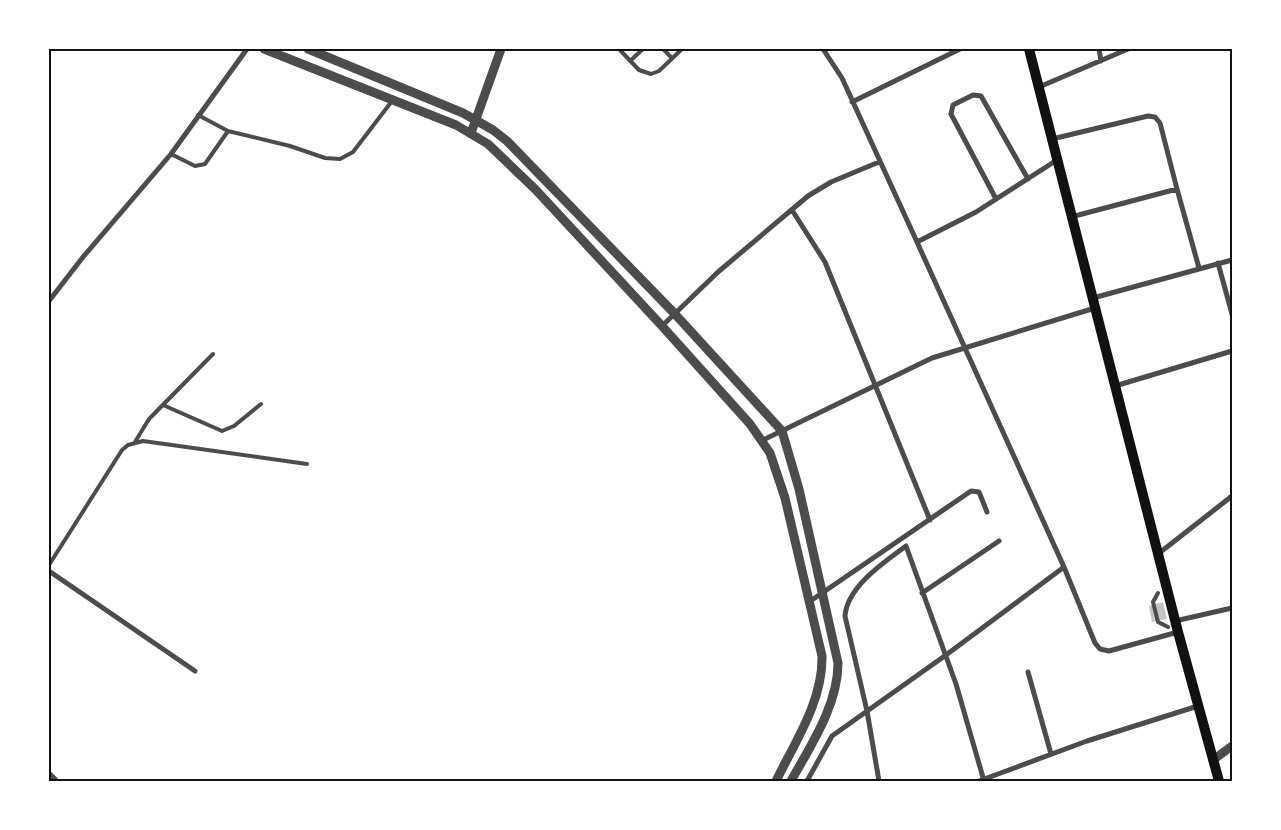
<svg xmlns="http://www.w3.org/2000/svg" width="1281" height="830" viewBox="0 0 1281 830" font-family="'DejaVu Sans',sans-serif">
  <style>
    .building { fill: #c4c4c4 }
    .lines { fill: none; stroke-linecap: round; stroke-linejoin: round }
    .service { stroke: #4c4c4c; stroke-width: 4 }
    .minor { stroke: #4c4c4c; stroke-width: 5 }
    .tertiary { stroke: #4c4c4c; stroke-width: 9 }
    .secondary { stroke: #111; stroke-width: 10 }
    .neatline { fill: none; stroke: #111; stroke-width: 2 }
  </style>
  <rect width="100%" height="100%" fill="#fff"/>
  <path class="building" d="M1163 602 1167 619 1152 622 1149 606Z"/>
  <g class="lines">
    <path class="service" d="M619 49 639 70 651 74 659 71 682 49
      M663 49 672 58
      M630 61 643 49
      M228 131 290 146 325 158 340 159 353 152 392 101
      M171 154 195 166 205 164 228 131 198 115
      M163 405 222 431 234 426 261 404
      M135 442 149 419 213 354
      M49 565 122 450 128 445 143 441 307 464
      M1158 593 1153 602 1158 622 1168 627"/>
    <path class="minor" d="M823 49 842 78 917 242 1064 567 1095 643 1100 649 1109 651 1178 632
      M1099 49 1101 61
      M1039 87 1128 49
      M852 102 960 49
      M1052 139 1148 116 1155 117 1160 123 1177 189
      M996 199 951 114 953 105 973 95 981 96 1028 179
      M792 210 825 262 930 520
      M1071 217 1177 189 1199 268
      M917 242 976 212 1057 160
      M1218 263 1232 314
      M1093 298 1232 260
      M49 301 83 257 171 154 247 49
      M662 326 718 272 808 196 831 182 879 162
      M1115 386 1232 351
      M763 440 932 358 1095 308
      M1158 554 1232 496
      M49 571 195 671
      M922 593 999 541
      M809 602 971 491 979 492 987 512
      M1175 621 1232 608
      M1028 672 1051 754
      M807 781 832 736 946 655 1064 567
      M879 781 867 711 845 616C847 587 884 562 906 546L956 684 984 781
      M979 781 1087 741 1198 706"/>
    <path class="tertiary" d="M264 49 456 125 488 144 535 189 662 326 750 424 770 453 785 498 822 656C823 701 795 742 776 781
      M308 49 463 113 493 130 507 141 674 313 782 431 799 489 838 663C838 705 811 745 791 781
      M471 133 501 49
      M1213 760 1232 746
      M49 776 54 781"/>
    <path class="secondary" d="M1029 49 1178 632 1219 781"/>
  </g>
  <rect width="1281" height="830" fill="none" stroke="#ffffff" stroke-width="100"/>
  <rect x="50" y="50" width="1181" height="730" class="neatline"/>
</svg>
